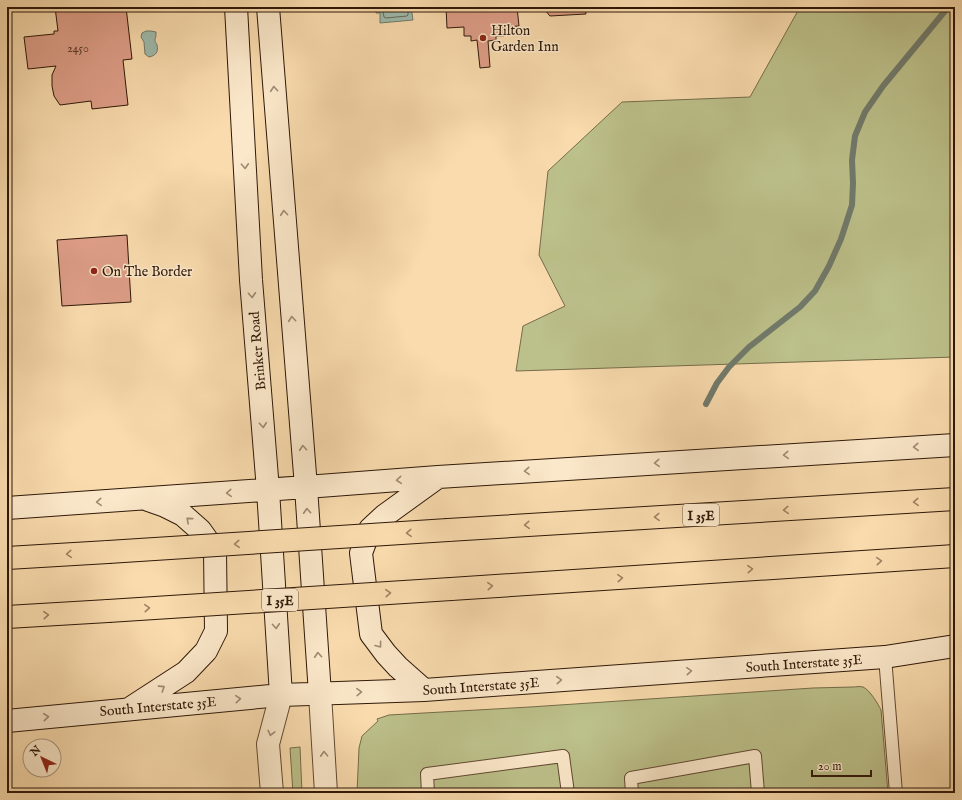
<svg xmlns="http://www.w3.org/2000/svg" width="962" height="800" viewBox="0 0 962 800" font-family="'IM FELL English',serif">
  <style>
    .green { fill: #bcc08a; stroke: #756c49 }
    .water { fill: #9ebbad; stroke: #717a6b }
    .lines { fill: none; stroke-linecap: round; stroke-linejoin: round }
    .shore { stroke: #666a5a; stroke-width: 1 }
    .stream { stroke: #717a6b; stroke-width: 6 }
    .building { fill: #de9e88; stroke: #2e1808 }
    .lane-casing { stroke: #614931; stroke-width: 14 }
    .street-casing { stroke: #614931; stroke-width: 24 }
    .secondary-casing { stroke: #2e1808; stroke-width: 24 }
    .highway-casing { stroke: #2e1808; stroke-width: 24 }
    .lane { stroke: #fbe8ca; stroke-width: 12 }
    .street { stroke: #fbe8ca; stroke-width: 22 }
    .secondary { stroke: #fbe8ca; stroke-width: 22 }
    .highway { stroke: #f9dbad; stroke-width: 22 }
    .highway-bridge-casing { stroke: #2e1808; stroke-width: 24; stroke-linecap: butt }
    .highway-bridge { stroke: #f9dbad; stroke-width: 22 }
    .oneway { stroke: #9f8a73 }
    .oneway2 { stroke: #9e8363 }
    .poi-dot { fill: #8f2418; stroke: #fbe8ca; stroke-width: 1.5 }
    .labels { text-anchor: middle; stroke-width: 3; stroke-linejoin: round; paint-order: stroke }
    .number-label { font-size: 12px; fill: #5a3a28 }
    .shield { fill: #fbe8ca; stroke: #6c5642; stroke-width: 1 }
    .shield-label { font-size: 13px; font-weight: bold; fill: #2e1808 }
    .poi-label { font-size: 14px; fill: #2e1808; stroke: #fbe8ca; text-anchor: start }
    .street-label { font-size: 14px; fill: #2e1808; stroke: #fbe8ca }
  </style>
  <rect width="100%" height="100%" fill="#f9dbad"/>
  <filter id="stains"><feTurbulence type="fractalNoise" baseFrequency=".005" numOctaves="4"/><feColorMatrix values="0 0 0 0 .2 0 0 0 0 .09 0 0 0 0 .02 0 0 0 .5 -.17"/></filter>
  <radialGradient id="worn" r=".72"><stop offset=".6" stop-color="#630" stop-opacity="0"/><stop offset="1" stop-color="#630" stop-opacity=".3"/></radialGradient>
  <path class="green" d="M800 7H955V357L516 371 523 326 565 306 539 255 548 171 622 102 750 97Z
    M853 687C856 687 860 686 863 687 870 690 878 704 881 710L888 793H357L359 748 362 736 378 721 377 719 389 715 530 707 813 688Z
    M300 747 302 793H293L290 748Z"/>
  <path class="water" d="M376 7H411L413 20 380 23V13H376Z
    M146 31H151L156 32C156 35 156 37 155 39 155 43 156 42 157 45 159 52 155 56 149 57L145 54 144 42 141 37 142 33Z"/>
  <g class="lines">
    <path class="shore" d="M380 7 383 12 384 17 386 18 407 16 408 15V7"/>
    <path class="stream" d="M706 404 717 383 729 367 749 347 800 307 815 291 829 266 841 239 852 205 853 183 852 160 855 136 865 112 883 86 945 11 946 7"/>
  </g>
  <path class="building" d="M55 7H126L132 59 123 60 128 105 92 109 91 101 60 105 54 96 52 86V75L56 66 28 69 24 37 54 34V31H58Z
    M446 7H517L519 26 503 27 504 36H496V40L488 41 490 67 480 68 477 40 471 41V36H464V27L447 28Z
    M540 7H585L586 14 550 16 544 9Z
    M127 235 131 302 62 306 57 240Z"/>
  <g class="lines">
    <defs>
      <path id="lane" d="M885 657 896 793
        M428 793 427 774 563 756 568 793
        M632 793 631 778 755 756 758 793"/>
      <path id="street" d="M320 694 326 793
        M272 793 268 744 281 695"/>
      <path id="secondary" d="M236 7 251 280 268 490 281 695
        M268 7 306 487 320 694
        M7 508 306 487 438 477 955 445
        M424 690 398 667 386 654 371 634 361 553 370 529 384 516 438 477
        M132 707 186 672 206 651 216 631 215 551 200 530 183 515 165 506 148 500
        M7 721 281 695 424 690 885 657 955 646"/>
      <path id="highway" d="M448 530 955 499
        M7 558 108 552
        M451 589 955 556
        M7 617 108 611"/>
    </defs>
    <use href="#lane" class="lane-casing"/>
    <use href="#street" class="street-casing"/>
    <use href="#secondary" class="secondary-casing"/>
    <use href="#highway" class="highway-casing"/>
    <use href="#lane" class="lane"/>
    <use href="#street" class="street"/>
    <use href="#secondary" class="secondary"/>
    <use href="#highway" class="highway"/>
    <defs>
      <path id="highway-bridge" d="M108 552 448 530
        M108 611 451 589"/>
    </defs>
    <use href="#highway-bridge" class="highway-bridge-casing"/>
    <use href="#highway-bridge" class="highway-bridge"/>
  </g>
  <defs><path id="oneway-chevron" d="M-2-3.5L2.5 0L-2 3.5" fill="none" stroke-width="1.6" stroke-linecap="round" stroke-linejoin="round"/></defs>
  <g class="oneway">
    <use href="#oneway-chevron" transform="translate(274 89) rotate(-95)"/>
    <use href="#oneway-chevron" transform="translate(245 166) rotate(87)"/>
    <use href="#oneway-chevron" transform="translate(284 213) rotate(-95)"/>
    <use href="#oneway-chevron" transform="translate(252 295) rotate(86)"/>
    <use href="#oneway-chevron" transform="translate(292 319) rotate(-95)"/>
    <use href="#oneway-chevron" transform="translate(263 425) rotate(85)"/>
    <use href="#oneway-chevron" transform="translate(916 447) rotate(176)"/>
    <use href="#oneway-chevron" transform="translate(303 448) rotate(-95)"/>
    <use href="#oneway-chevron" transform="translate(786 455) rotate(176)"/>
    <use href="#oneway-chevron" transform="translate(657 463) rotate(176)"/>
    <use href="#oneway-chevron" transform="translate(527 471) rotate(176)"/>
    <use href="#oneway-chevron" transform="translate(399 480) rotate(175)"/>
    <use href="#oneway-chevron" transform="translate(229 493) rotate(176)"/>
    <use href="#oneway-chevron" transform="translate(99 502) rotate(176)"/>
    <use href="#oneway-chevron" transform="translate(307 511) rotate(-94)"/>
    <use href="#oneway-chevron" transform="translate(189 520) rotate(-139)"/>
    <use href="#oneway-chevron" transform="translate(276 626) rotate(86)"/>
    <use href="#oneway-chevron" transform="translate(379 645) rotate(53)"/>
    <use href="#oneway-chevron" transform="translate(318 655) rotate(-94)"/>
    <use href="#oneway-chevron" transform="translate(689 671) rotate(-4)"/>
    <use href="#oneway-chevron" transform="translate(559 680) rotate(-4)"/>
    <use href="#oneway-chevron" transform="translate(162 688) rotate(-33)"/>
    <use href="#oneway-chevron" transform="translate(359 692) rotate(-2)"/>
    <use href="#oneway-chevron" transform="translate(238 699) rotate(-5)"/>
    <use href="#oneway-chevron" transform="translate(46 717) rotate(-5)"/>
    <use href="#oneway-chevron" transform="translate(271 733) rotate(104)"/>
    <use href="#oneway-chevron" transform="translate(324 754) rotate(-93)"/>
  </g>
  <g class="oneway2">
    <use href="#oneway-chevron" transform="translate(916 502) rotate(177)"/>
    <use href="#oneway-chevron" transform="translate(786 510) rotate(177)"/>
    <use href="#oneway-chevron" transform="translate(657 517) rotate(177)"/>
    <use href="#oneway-chevron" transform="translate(527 525) rotate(176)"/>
    <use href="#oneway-chevron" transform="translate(409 533) rotate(176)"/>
    <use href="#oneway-chevron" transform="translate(237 544) rotate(176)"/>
    <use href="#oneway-chevron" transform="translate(69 554) rotate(176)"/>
    <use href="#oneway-chevron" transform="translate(879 561) rotate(-4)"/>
    <use href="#oneway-chevron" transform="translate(750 569) rotate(-4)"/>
    <use href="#oneway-chevron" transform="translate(620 578) rotate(-4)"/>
    <use href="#oneway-chevron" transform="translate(490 586) rotate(-4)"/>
    <use href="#oneway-chevron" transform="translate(388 593) rotate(-4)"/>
    <use href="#oneway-chevron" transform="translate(147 608) rotate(-4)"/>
    <use href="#oneway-chevron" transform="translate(46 615) rotate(-4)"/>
  </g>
  <g class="poi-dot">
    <circle cx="483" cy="38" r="4"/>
    <circle cx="94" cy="271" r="4"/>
  </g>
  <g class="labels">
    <g class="number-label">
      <text x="78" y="52">2450</text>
    </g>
    <g class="shield">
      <rect x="683" y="504" width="36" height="22" rx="3"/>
      <rect x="262" y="589" width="36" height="22" rx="3"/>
    </g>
    <g class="shield-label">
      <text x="701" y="520">I 35E</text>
      <text x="280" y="605">I 35E</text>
    </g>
    <g class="poi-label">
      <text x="491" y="35">Hilton<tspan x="491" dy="16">Garden Inn</tspan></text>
      <text x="102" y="276">On The Border</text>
    </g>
    <g class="street-label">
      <text transform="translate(257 351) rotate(-95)" y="5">Brinker Road</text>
      <text transform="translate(804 663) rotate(-4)" y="5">South Interstate 35E</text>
      <text transform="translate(481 686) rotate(-4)" y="5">South Interstate 35E</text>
      <text transform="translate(158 706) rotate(-5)" y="5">South Interstate 35E</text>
    </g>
  </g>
  <rect width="962" height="800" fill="none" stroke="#f9dbad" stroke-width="24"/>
  <rect x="8" y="8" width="946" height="784" fill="none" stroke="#2e1808" stroke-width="2"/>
  <rect x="12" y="12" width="938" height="776" fill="none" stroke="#2e1808"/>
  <g transform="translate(42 758) rotate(317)"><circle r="19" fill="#fbe8ca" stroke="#a9957c"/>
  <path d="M0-3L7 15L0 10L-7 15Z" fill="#8f2418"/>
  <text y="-6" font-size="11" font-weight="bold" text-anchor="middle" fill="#2e1808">N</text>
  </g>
  <path d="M812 770v6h59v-6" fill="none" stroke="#2e1808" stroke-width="2"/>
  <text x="818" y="770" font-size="12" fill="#2e1808" stroke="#fbe8ca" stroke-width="3" paint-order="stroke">20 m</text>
  <rect width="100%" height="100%" filter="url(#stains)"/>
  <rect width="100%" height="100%" fill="url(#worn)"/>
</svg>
